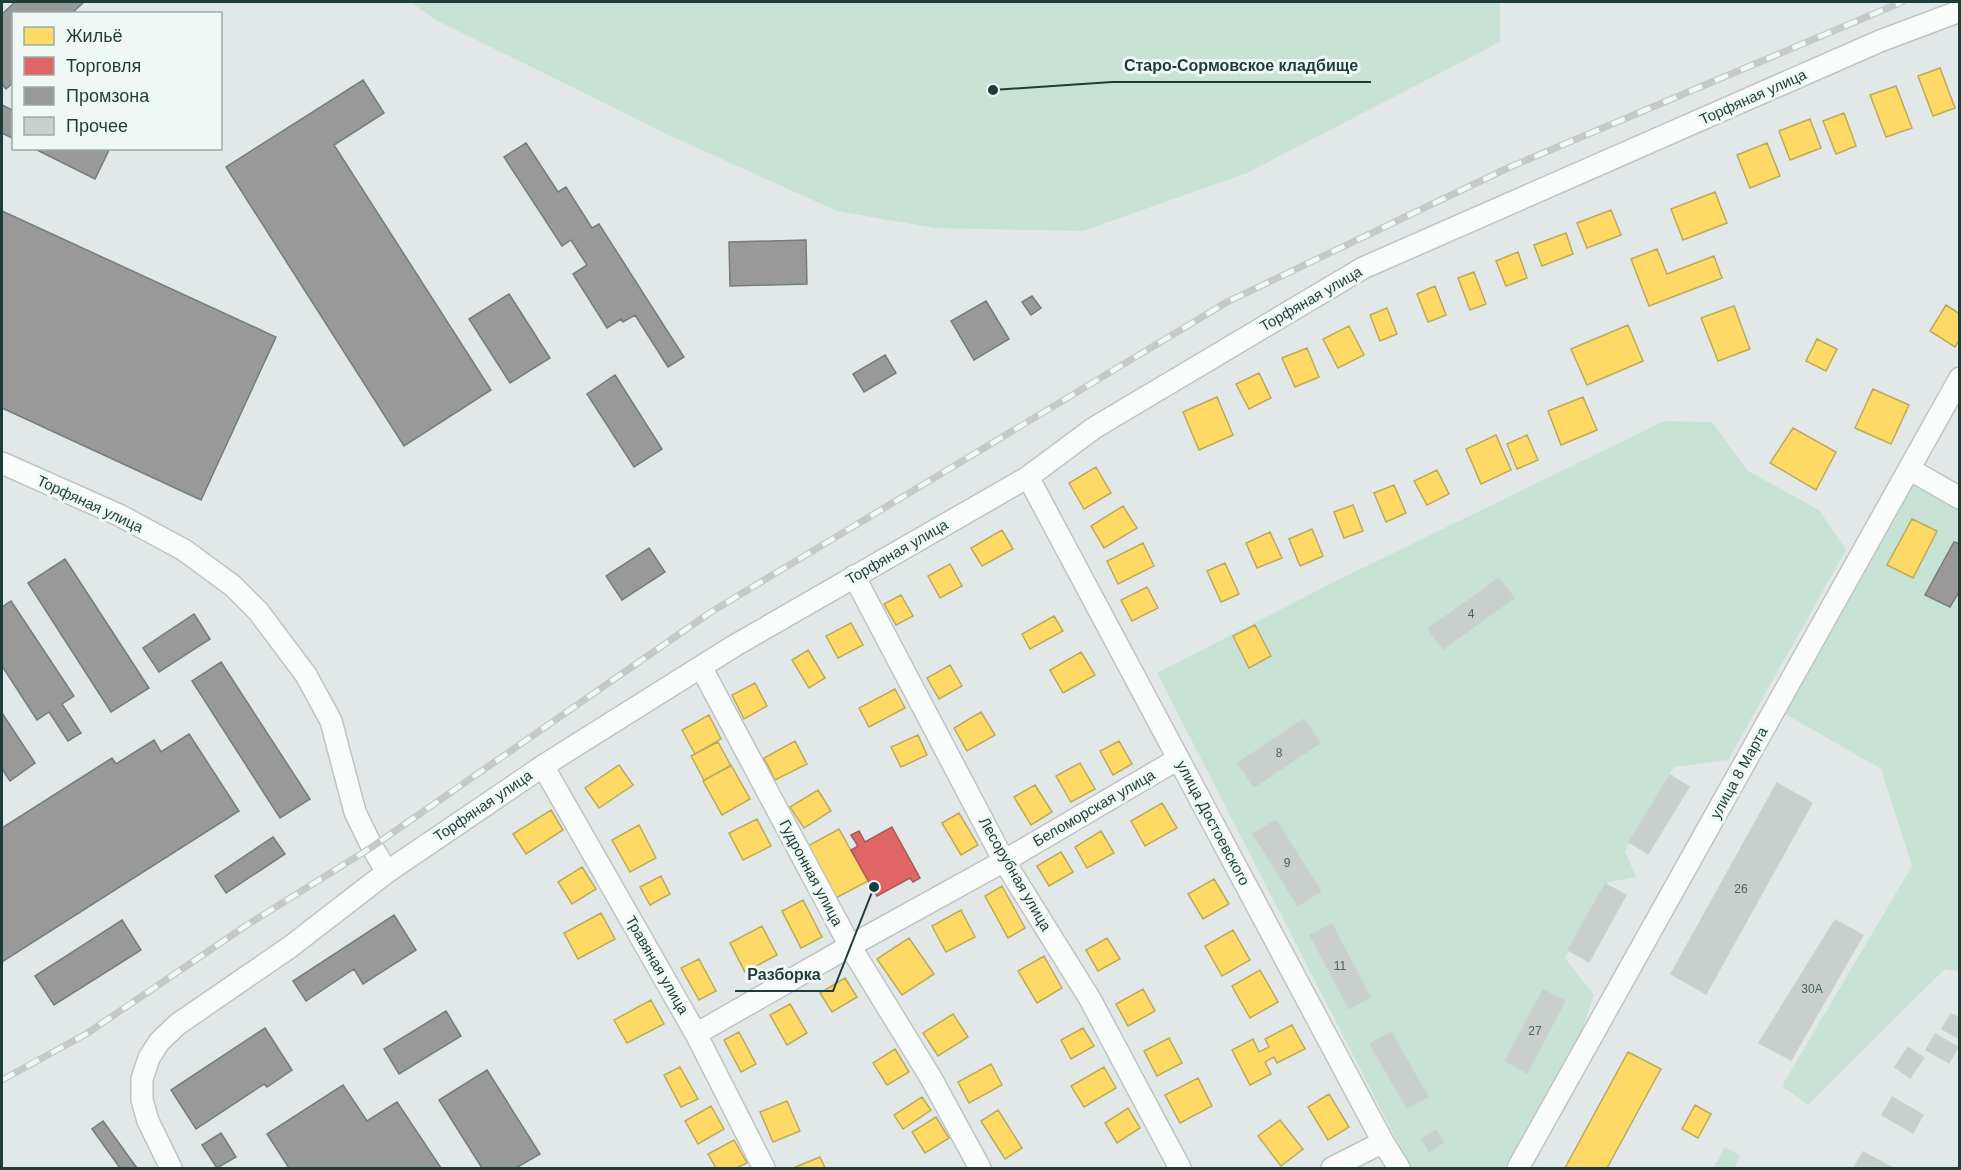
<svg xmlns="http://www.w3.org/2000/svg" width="1961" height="1170" viewBox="0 0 1961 1170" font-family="Arial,sans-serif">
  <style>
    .green { fill: #c8e3d5 }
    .homes { fill: #ffd966; stroke: #bcaa59; stroke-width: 1.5 }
    .shops { fill: #e06666; stroke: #a65a59; stroke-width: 1.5 }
    .industry { fill: #999; stroke: #747d7c; stroke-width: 1.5 }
    .building { fill: #c8cfcd; stroke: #cad1cf; stroke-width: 1.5 }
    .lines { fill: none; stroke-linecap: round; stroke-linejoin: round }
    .minor-casing { stroke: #bec5c4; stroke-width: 24 }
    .minor { stroke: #fafcfb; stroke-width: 21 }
    .rail-casing { stroke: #c5cac9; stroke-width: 7 }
    .rail { stroke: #eff8f5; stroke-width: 4.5; stroke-dasharray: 14; stroke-linecap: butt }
    .labels { text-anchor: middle; stroke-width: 6; stroke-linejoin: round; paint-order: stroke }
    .number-label { font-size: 12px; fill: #496260 }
    .street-label { font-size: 15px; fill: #1e3d3a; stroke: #eff8f5 }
    .leader { fill: none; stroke: #1e3d3a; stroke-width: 2 }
    .callout-dot { fill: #1e3d3a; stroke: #eff8f5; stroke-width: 2 }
    .callout-label { font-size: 16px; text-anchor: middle; font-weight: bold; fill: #1e3d3a; stroke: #eff8f5; stroke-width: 6; stroke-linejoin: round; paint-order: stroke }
  </style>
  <rect width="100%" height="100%" fill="#e1e8e7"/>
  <path class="green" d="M410 2H1500V42L1247 173 1083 231 935 228 837 211 675 138 436 20Z
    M1664 421 1712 422 1748 471 1819 510 1846 550 1728 760 1674 767 1625 851 1636 877 1608 882 1565 958 1594 995 1575 1051 1504 1168H1411L1157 673 1334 582Z
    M1911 478 1959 504V972L1945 969 1808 1105 1782 1086 1912 866 1881 769 1782 712Z
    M1725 1147 1741 1156 1734 1168H1713Z"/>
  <path class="homes" d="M1940 68 1955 108 1933 116 1918 76Z
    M1896 86 1912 128 1886 137 1870 95Z
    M1844 113 1856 146 1836 154 1823 121Z
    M1810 119 1821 148 1790 160 1779 131Z
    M1767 143 1780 176 1750 188 1737 155Z
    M1715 192 1727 223 1683 240 1671 209Z
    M1611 210 1621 235 1587 248 1577 223Z
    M1566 233 1573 254 1542 266 1534 245Z
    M1657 249 1667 274 1714 256 1722 278 1649 306 1631 259Z
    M1518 252 1527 278 1506 286 1496 261Z
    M1474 272 1486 304 1470 310 1458 278Z
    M1435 286 1446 315 1428 322 1417 294Z
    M1946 305 1960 314V339L1955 347 1930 331Z
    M1734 306 1750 349 1718 361 1701 318Z
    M1387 308 1397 334 1380 341 1370 315Z
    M1628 325 1643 361 1587 385 1571 349Z
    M1349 326 1364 355 1338 368 1323 339Z
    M1817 339 1837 349 1826 371 1806 361Z
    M1307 348 1319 377 1295 387 1282 358Z
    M1259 373 1271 398 1249 409 1236 384Z
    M1873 389 1909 405 1891 444 1855 428Z
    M1217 397 1233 435 1199 450 1183 412Z
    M1583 397 1597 430 1561 445 1548 411Z
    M1793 428 1836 452 1816 490 1770 463Z
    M1496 435 1511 470 1481 484 1466 449Z
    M1527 435 1538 460 1517 469 1507 444Z
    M1096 467 1111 493 1084 509 1069 483Z
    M1437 470 1449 494 1427 505 1414 481Z
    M1394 485 1406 513 1386 522 1374 493Z
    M1353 505 1363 531 1344 538 1334 512Z
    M1123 506 1137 528 1104 548 1091 526Z
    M1912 519 1937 531 1913 578 1887 565Z
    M1312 529 1323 556 1300 566 1289 539Z
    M1002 530 1013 549 982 566 971 548Z
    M1270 532 1282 558 1257 568 1246 543Z
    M1143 543 1154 566 1118 584 1107 561Z
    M1225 563 1239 594 1221 602 1207 571Z
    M950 564 962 586 940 598 928 576Z
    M1147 587 1158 608 1132 621 1121 600Z
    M901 595 913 616 896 625 884 604Z
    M1054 616 1063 631 1030 649 1022 634Z
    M851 623 863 645 838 658 826 636Z
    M1255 625 1271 656 1249 668 1233 636Z
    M808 650 825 678 809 688 792 660Z
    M1081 652 1095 675 1063 693 1050 670Z
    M950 665 962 686 939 699 927 678Z
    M755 683 767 706 744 719 732 695Z
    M895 689 905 708 869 727 859 708Z
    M981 712 995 735 967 751 954 728Z
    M709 715 721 739 695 754 682 730Z
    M918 735 927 755 901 767 891 747Z
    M795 741 807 764 775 780 764 758Z
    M1119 741 1132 764 1113 775 1100 751Z
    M718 742 731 766 704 780 691 756Z
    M1080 763 1095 789 1071 802 1056 776Z
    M619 765 633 785 599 808 585 788Z
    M731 765 750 799 722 815 703 781Z
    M1035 785 1052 812 1031 825 1014 797Z
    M818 790 831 811 804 828 790 807Z
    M1162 803 1177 828 1145 846 1131 821Z
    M551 810 563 830 526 854 513 834Z
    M959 813 978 845 961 855 942 823Z
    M757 819 771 846 743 860 729 833Z
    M639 825 656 858 630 872 612 840Z
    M839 829 868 881 836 898 808 846Z
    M1101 831 1114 853 1087 868 1075 847Z
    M1061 852 1073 872 1049 886 1037 866Z
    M582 867 596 889 572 904 558 882Z
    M661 876 670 894 650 905 640 887Z
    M1214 879 1229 904 1203 919 1188 894Z
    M1002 886 1025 928 1008 938 985 896Z
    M803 900 822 937 801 948 782 911Z
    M961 910 975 937 946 952 932 926Z
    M601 913 615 939 578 959 564 933Z
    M762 926 777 955 745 972 730 943Z
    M1233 930 1250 960 1222 976 1205 946Z
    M909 938 934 974 902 995 877 959Z
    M1107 938 1120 959 1098 971 1086 950Z
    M1044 956 1062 988 1037 1003 1018 971Z
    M699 959 716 991 699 1000 681 968Z
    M1260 970 1278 1002 1250 1018 1232 986Z
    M845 978 857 997 832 1012 820 993Z
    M1143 989 1155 1011 1128 1026 1116 1004Z
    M651 1000 664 1024 627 1043 614 1020Z
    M790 1004 807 1033 787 1045 770 1015Z
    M953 1014 968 1037 938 1056 923 1033Z
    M1292 1025 1305 1049 1277 1063 1274 1057 1265 1062 1271 1074 1250 1085 1232 1050 1253 1039 1259 1052 1269 1047 1265 1039Z
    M1083 1028 1094 1046 1071 1059 1061 1040Z
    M739 1032 756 1064 741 1072 724 1040Z
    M1169 1038 1182 1063 1157 1076 1144 1051Z
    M895 1049 909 1072 887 1085 873 1063Z
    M1628 1052 1661 1069 1644 1100 1607 1168H1565Z
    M991 1064 1002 1085 969 1103 958 1082Z
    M680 1067 698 1099 681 1107 664 1075Z
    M1104 1067 1116 1088 1084 1107 1071 1086Z
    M1198 1078 1212 1106 1180 1123 1165 1095Z
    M1329 1094 1349 1127 1328 1140 1308 1107Z
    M922 1097 931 1110 903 1129 894 1115Z
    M787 1101 800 1131 773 1142 760 1112Z
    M1695 1105 1711 1114 1698 1138 1682 1129Z
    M711 1106 724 1129 698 1144 685 1121Z
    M1128 1108 1140 1128 1117 1143 1105 1123Z
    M998 1110 1022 1148 1005 1159 981 1121Z
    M936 1117 949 1138 925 1153 912 1132Z
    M1280 1120 1303 1149 1281 1166 1258 1136Z
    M734 1140 747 1163 736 1168H716L708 1154Z
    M820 1157 825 1168H793Z"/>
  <path class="shops" d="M892 827 920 878 913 882 910 878 877 896 851 850 858 846 851 835 859 831 865 842Z"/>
  <path class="industry" d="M15 2H84L71 14H14V82L6 89 2 84V14Z
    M363 80 384 113 334 145 491 390 404 446 226 167Z
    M2 105 14 111V139L2 133Z
    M526 143 558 192 566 187 592 228 599 224 684 357 668 367 635 315 623 322 621 319 607 328 573 274 587 265 571 240 562 246 504 157Z
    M33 148H110L95 179Z
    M2 211 276 337 201 500 2 408Z
    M806 240 807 284 730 286 729 242Z
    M509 294 550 358 510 383 469 319Z
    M1032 296 1041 308 1031 315 1022 302Z
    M986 301 1009 339 974 360 951 321Z
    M885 355 896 373 864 392 853 374Z
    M615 375 662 449 634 467 587 394Z
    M1954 542 1960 544V590L1950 607 1925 595Z
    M649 548 665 572 622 600 606 576Z
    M65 559 149 688 111 712 28 583Z
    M11 601 74 696 62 704 81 733 68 741 49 712 37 720 2 666V607Z
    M194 614 210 639 159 672 143 648Z
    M221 662 310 799 280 818 192 681Z
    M2 713 35 763 10 781 2 769Z
    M189 734 239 811 2 962V828L112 758 116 764 154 740 161 752Z
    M273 837 285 854 226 893 215 876Z
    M394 915 416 950 363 984 354 969 306 1001 293 981Z
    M122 920 141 950 54 1005 35 976Z
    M446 1011 461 1036 399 1074 384 1049Z
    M265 1028 292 1070 267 1087 264 1084 196 1129 171 1090Z
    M487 1070 540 1154 516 1168H482L439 1100Z
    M343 1085 367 1121 397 1102 441 1168H289L267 1134Z
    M103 1121 137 1168H120L92 1129Z
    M221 1133 236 1157 217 1168 202 1145Z"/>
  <path class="building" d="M1499 578 1514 598 1443 649 1428 629Z
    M1304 719 1320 743 1254 787 1238 763Z
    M1670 775 1689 787 1648 854 1629 842Z
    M1777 783 1812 803 1706 994 1671 974Z
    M1276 820 1321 891 1298 906 1253 834Z
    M1605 884 1626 895 1589 962 1568 950Z
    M1835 920 1863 935 1791 1060 1759 1043Z
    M1332 924 1370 997 1349 1009 1310 935Z
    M1543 990 1565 1001 1527 1073 1505 1061Z
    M1951 1014 1960 1018V1039L1942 1029Z
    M1391 1032 1428 1097 1407 1108 1370 1044Z
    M1935 1034 1958 1047 1949 1063 1926 1050Z
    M1908 1047 1924 1058 1910 1078 1895 1067Z
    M1892 1097 1923 1115 1913 1133 1882 1115Z
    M1436 1130 1444 1142 1429 1152 1422 1139Z
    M1863 1152 1893 1168H1854Z"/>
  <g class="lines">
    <defs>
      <path id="minor" d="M2 463 119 515 184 550 233 586 258 611 306 675 331 721 355 812 372 847 387 872
        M1909 469 1960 498
        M1028 477 1383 1142 1399 1168
        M854 576 1004 861 1090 999 1180 1168
        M701 667 850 946 931 1078 980 1168
        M543 766 696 1034 764 1168
        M696 1034 850 946 1004 861 1178 759
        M171 1168 148 1121 142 1100V1079L149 1058 159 1042 178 1024 290 947 387 872 543 766 734 646 1028 477 1094 428 1363 268 1880 41 1960 11
        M1332 1168 1383 1142
        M1518 1168 1960 378"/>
    </defs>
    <use href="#minor" class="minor-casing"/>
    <use href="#minor" class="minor"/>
    <defs>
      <path id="rail" d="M2 1080 86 1034 247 925 372 847 711 612 1227 302 1510 167 1902 2"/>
    </defs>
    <use href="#rail" class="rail-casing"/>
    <use href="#rail" class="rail"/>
  </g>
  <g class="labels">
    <g class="number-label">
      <text x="1471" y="618">4</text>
      <text x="1279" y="757">8</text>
      <text x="1287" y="867">9</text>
      <text x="1741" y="893">26</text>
      <text x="1340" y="970">11</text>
      <text x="1812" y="993">30А</text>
      <text x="1535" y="1035">27</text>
    </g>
    <g class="street-label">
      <text transform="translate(1753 97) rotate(-24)" y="5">Торфяная улица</text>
      <text transform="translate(1311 299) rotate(-30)" y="5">Торфяная улица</text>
      <text transform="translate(90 504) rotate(25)" y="5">Торфяная улица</text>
      <text transform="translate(897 552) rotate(-30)" y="5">Торфяная улица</text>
      <text transform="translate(1739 773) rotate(-61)" y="5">улица 8 Марта</text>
      <text transform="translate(483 806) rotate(-34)" y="5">Торфяная улица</text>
      <text transform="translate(1094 808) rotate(-30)" y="5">Беломорская улица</text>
      <text transform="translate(1213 823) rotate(62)" y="5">улица Достоевского</text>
      <text transform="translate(811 873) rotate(62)" y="5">Гудронная улица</text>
      <text transform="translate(1015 874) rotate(60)" y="5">Лесорубная улица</text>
      <text transform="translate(657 965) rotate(60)" y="5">Травяная улица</text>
    </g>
  </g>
  <path class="leader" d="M993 90L1112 82H1371M874 887L833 991H735"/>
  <g class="callout-dot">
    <circle cx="993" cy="90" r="6"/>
    <circle cx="874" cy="887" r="6"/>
  </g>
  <g class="callout-label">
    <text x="1241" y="71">Старо-Сормовское кладбище</text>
    <text x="784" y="980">Разборка</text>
  </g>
  <rect width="1961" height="1170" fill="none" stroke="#1e3d3a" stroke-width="6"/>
  <rect x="12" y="12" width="210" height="138" fill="#eff8f5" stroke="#9badaa" stroke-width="1.5"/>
  <rect x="24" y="27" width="30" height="18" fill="#ffd966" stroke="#9badaa" stroke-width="1.5"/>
  <text x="66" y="42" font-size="18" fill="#1e3d3a">Жильё</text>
  <rect x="24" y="57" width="30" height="18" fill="#e06666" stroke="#9badaa" stroke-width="1.5"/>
  <text x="66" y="72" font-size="18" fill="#1e3d3a">Торговля</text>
  <rect x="24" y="87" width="30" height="18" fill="#999999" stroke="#9badaa" stroke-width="1.5"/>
  <text x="66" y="102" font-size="18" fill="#1e3d3a">Промзона</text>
  <rect x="24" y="117" width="30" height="18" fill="#c8cfcd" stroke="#9badaa" stroke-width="1.5"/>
  <text x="66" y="132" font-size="18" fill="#1e3d3a">Прочее</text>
</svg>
